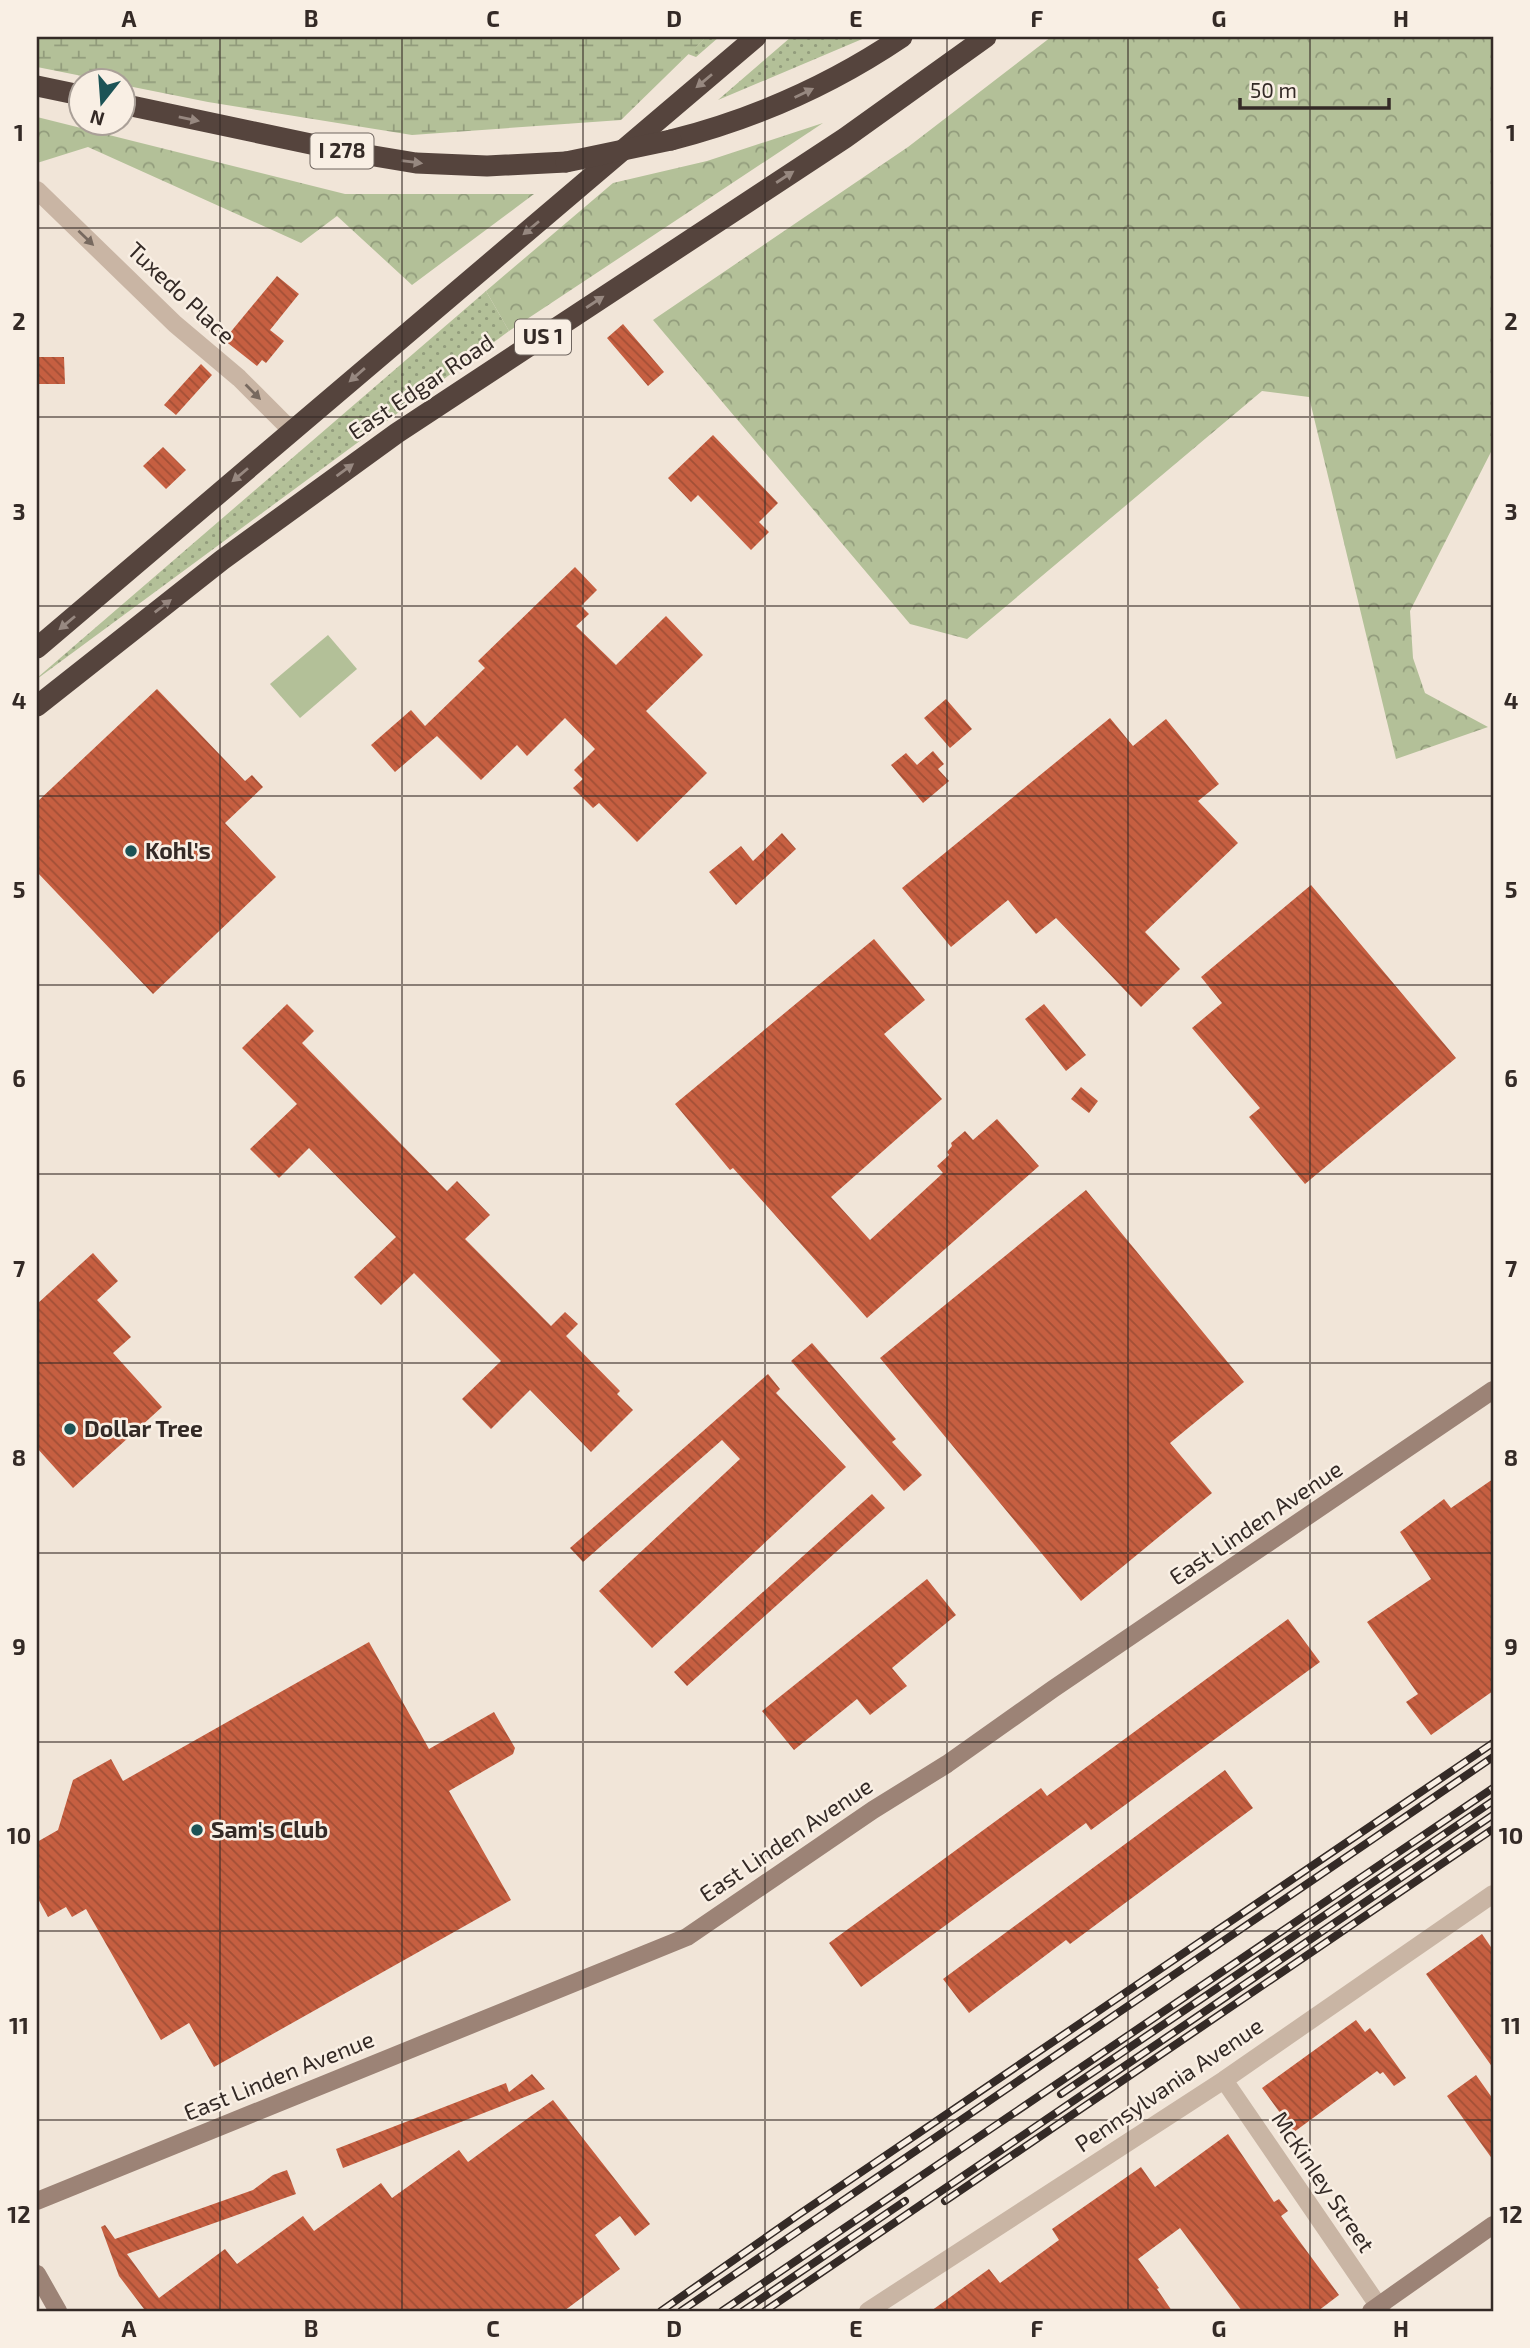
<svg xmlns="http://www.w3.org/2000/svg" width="1530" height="2348" viewBox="0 0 1530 2348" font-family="'Exo 2',sans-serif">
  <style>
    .grass { fill: url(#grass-dots) }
    .forest { fill: url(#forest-crowns) }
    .wetland { fill: url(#wetland-marsh) }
    .pitch { fill: #b3c098 }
    .building { fill: url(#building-back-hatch) }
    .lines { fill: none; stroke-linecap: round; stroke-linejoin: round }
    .street { stroke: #c9b5a4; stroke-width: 18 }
    .secondary { stroke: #9c8376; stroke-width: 18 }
    .highway { stroke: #55443d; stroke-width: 21 }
    .rail-casing { stroke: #342a26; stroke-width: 8 }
    .rail { stroke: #f9efe4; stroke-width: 5; stroke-dasharray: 16; stroke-linecap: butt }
    .highway-bridge { stroke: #55443d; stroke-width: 21 }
    .oneway { fill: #978880 }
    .oneway2 { fill: #77695f }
    .grid { fill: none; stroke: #342a26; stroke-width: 2; stroke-opacity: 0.55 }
    .poi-dot { fill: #1c5356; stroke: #f9efe4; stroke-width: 2.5 }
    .labels { text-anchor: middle; stroke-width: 5; stroke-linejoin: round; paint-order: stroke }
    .shield { fill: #f9efe4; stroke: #6f655f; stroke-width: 2 }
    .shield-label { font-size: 21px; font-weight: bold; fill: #342a26 }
    .street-label { font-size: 23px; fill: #342a26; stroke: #f9efe4 }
    .poi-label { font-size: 23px; font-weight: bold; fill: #342a26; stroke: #f9efe4; text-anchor: start }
    .neatline { fill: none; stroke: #342a26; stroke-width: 2.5 }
    .grid-label { font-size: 23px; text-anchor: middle; font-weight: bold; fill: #342a26 }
  </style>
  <defs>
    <pattern id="grass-dots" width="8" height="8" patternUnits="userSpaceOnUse" patternTransform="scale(1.75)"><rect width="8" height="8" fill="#b3c098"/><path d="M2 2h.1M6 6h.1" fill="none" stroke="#929c7c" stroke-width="1.8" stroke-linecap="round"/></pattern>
    <pattern id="forest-crowns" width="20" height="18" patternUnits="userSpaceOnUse" patternTransform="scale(1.75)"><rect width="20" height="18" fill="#b3c098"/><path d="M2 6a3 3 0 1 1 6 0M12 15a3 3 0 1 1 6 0" fill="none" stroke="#929c7c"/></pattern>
    <pattern id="wetland-marsh" width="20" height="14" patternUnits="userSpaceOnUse" patternTransform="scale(1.75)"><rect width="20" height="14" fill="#b3c098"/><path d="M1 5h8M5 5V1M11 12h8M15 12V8" fill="none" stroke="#929c7c"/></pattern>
    <pattern id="building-back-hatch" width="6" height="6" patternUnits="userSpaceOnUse" patternTransform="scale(1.75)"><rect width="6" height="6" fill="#c65f41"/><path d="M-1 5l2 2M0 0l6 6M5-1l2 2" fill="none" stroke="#a24f36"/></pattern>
  </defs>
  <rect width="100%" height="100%" fill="#f1e5d8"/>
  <path class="grass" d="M706 37H719L696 57 688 54Z
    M791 37H867L718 100Z
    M486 291 509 331 37 679V678Z"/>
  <path class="forest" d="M1051 37H1493V448L1410 611 1413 658 1425 693 1488 727 1396 759 1309 397 1262 391 967 639 910 624 653 320 908 147Z
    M37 117 345 194H534L412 285 337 216 301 243 88 147 37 163Z
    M823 123 509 331 486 291 613 183 707 161Z"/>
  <path class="wetland" d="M37 37H706L621 120 412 135 208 102 123 85 122 80H102L37 67Z"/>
  <path class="pitch" d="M328 635 357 669 300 718 270 684Z"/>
  <path class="building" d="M277 276 299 294 270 330 284 341 266 363 262 360 257 366 224 340Z
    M623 324 664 372 648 386 607 338Z
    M37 357H64L65 384H37Z
    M201 364 212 375 176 415 164 405Z
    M713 435 778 503 759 522 769 532 751 550 698 495 691 502 668 478Z
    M163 447 186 470 166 489 143 466Z
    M575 567 597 590 581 606 589 614 576 626 616 665 666 616 703 655 646 711 707 773 637 842 599 803 593 808 573 788 583 779 574 770 595 749 565 718 527 756 517 745 481 780 437 736 395 772 371 745 411 710 425 726 485 668 478 661Z
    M157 689 245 781 252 775 263 787 225 823 276 877 153 994 37 872V802Z
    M946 699 972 729 950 748 924 718Z
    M1110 718 1133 746 1166 719 1219 784 1198 801 1238 843 1145 932 1180 969 1141 1007 1056 918 1036 934 1008 900 951 947 902 888Z
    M933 751 944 764 938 769 949 781 923 803 891 765 906 753 917 765Z
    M782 833 796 849 736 905 709 872 741 846 753 861Z
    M1311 885 1456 1058 1305 1184 1249 1117 1260 1108 1192 1028 1222 1003 1201 977Z
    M874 939 925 1000 884 1034 942 1099 831 1197 870 1240 943 1173 937 1166 949 1155 947 1152 952 1146 951 1143 965 1131 973 1140 997 1119 1039 1166 867 1318 733 1168 730 1170 675 1104Z
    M287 1004 314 1031 302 1043 447 1191 457 1181 490 1215 465 1239 551 1326 565 1312 578 1324 566 1336 620 1391 617 1394 633 1410 591 1452 530 1390 491 1429 462 1399 501 1361 414 1273 381 1305 354 1277 396 1237 309 1148 279 1178 250 1149 297 1104 242 1048Z
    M1044 1004 1086 1055 1066 1071 1025 1019Z
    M1081 1087 1098 1101 1089 1113 1071 1099Z
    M1086 1190 1244 1382 1170 1443 1212 1493 1081 1601 880 1358Z
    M93 1253 118 1281 97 1300 131 1337 113 1353 162 1407 73 1488 37 1448V1304Z
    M812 1343 896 1439 892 1442 922 1475 904 1491 791 1361Z
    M768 1374 780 1389 776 1393 846 1467 652 1648 599 1591 740 1459 722 1440 583 1562 570 1548Z
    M1493 1479V1691L1431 1735 1406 1702 1418 1694 1367 1622 1431 1579 1400 1532 1444 1499 1451 1508Z
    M872 1494 885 1508 687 1686 674 1672Z
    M927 1579 956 1615 892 1668 907 1686 870 1715 857 1699 794 1750 762 1711Z
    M1288 1619 1320 1662 1091 1830 1086 1823 861 1987 829 1943 1041 1788 1047 1796Z
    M369 1642 429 1749 494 1712 515 1748 513 1754 449 1791 511 1900 214 2067 189 2023 161 2040 86 1909 72 1917 66 1907 48 1917 37 1897V1842L58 1830 73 1780 111 1759 123 1781Z
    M1225 1770 1253 1808 1070 1944 1066 1940 969 2013 943 1979Z
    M1482 1934 1493 1950V2068L1426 1974Z
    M1356 2020 1365 2032 1370 2028 1406 2078 1394 2086 1383 2072 1380 2074 1377 2071 1294 2132 1262 2088Z
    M532 2074 545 2089 343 2168 336 2149 506 2083 509 2092Z
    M1476 2075 1493 2099V2160L1447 2096Z
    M553 2100 650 2224 635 2236 620 2216 595 2235 620 2269 564 2311H141L144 2309 119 2276 101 2227 105 2225 115 2239 253 2190 273 2175 287 2170 296 2194 127 2254 159 2298 225 2249 237 2264 303 2216 314 2231 381 2183 392 2198 459 2150 468 2162Z
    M1228 2134 1274 2202 1279 2199 1288 2211 1281 2216 1339 2295 1318 2311H1242L1180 2228 1138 2259 1159 2288 1157 2289 1172 2311H931L989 2269 1000 2283 1059 2240 1052 2229 1141 2167 1155 2187Z"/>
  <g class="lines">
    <path class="street" d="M37 190 175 324 239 378 292 431
      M1224 2080 1382 2311
      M868 2311 1224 2080 1493 1894"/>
    <path class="secondary" d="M37 2201 687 1937 873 1810 947 1764 1053 1689 1493 1390
      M37 2274 58 2311
      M1371 2311 1493 2225"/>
    <path class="highway" d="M37 86 80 95
      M122 104 344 151 416 163 487 166 566 162
      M671 140C754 119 831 85 902 37
      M37 648 756 37
      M37 706 222 560 397 433 845 138 986 37"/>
    <defs>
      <path id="rail" d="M1061 2094 1493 1801
        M945 2201 1493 1829
        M661 2311 798 2215 1493 1743
        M681 2311 1493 1757
        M722 2311 1493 1788
        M743 2311 905 2201
        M765 2311 1493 1815"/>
    </defs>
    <use href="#rail" class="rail-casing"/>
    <use href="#rail" class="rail"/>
    <path class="highway-bridge" d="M566 162 671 140"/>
  </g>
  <defs><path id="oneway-solid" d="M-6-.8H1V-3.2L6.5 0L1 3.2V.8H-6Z" transform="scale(1.75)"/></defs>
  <g class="oneway">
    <use href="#oneway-solid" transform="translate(704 81) rotate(140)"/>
    <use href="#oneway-solid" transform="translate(804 93) rotate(-26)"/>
    <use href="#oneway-solid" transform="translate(189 119) rotate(12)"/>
    <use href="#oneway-solid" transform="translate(412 162) rotate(7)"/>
    <use href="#oneway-solid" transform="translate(785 177) rotate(-33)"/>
    <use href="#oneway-solid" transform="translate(531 228) rotate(140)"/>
    <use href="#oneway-solid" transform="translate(595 302) rotate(-33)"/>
    <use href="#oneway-solid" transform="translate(357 375) rotate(139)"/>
    <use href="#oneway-solid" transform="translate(345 470) rotate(-36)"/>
    <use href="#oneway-solid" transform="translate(240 475) rotate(140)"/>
    <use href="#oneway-solid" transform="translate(163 606) rotate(-38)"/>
    <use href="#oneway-solid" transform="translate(67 623) rotate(140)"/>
  </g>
  <g class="oneway2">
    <use href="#oneway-solid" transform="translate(86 238) rotate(44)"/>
    <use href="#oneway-solid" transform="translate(253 392) rotate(45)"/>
  </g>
  <path class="grid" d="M220 37V2311M402 37V2311M583 37V2311M765 37V2311M947 37V2311M1128 37V2311M1310 37V2311M37 228H1493M37 417H1493M37 606H1493M37 796H1493M37 985H1493M37 1174H1493M37 1363H1493M37 1553H1493M37 1742H1493M37 1931H1493M37 2120H1493"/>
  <g class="poi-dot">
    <circle cx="131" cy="851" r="7"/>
    <circle cx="70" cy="1429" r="7"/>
    <circle cx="197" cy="1830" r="7"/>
  </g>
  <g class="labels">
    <g class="shield">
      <rect x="310.5" y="133.5" width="63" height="35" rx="5"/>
      <rect x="515" y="319.5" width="56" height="35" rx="5"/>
    </g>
    <g class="shield-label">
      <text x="342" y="158">I 278</text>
      <text x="543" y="344">US 1</text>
    </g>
    <g class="street-label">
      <text transform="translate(181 293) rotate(43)" y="8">Tuxedo Place</text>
      <text transform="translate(421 387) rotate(-34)" y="8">East Edgar Road</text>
      <text transform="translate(1256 1523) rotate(-34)" y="8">East Linden Avenue</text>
      <text transform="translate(786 1840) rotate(-34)" y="8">East Linden Avenue</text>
      <text transform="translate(279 2076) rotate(-22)" y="8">East Linden Avenue</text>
      <text transform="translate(1169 2085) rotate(-34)" y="8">Pennsylvania Avenue</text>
      <text transform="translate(1323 2182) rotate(56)" y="8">McKinley Street</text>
    </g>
    <g class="poi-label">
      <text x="145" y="859">Kohl's</text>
      <text x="84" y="1437">Dollar Tree</text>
      <text x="211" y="1838">Sam's Club</text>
    </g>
  </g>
  <rect width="1530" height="2348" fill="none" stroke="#f9efe4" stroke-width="77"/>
  <g transform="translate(102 102) rotate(197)"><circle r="33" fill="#f9efe4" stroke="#aaa098" stroke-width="2"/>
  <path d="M0-5L12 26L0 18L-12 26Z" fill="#1c5356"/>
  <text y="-10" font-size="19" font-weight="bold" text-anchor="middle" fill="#342a26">N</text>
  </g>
  <path d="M1240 98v10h149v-10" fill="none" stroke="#342a26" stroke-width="3.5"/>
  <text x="1250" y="98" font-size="21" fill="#342a26" stroke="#f9efe4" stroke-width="5" paint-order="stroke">50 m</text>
  <rect x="38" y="38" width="1454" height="2272" class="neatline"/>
  <g class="grid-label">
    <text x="129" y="27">A</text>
    <text x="311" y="27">B</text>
    <text x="493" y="27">C</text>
    <text x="674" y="27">D</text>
    <text x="856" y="27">E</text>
    <text x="1037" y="27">F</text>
    <text x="1219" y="27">G</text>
    <text x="1401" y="27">H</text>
    <text x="19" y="141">1</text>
    <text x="1511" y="141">1</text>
    <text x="19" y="330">2</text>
    <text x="1511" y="330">2</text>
    <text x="19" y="520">3</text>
    <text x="1511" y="520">3</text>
    <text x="19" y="709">4</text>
    <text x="1511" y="709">4</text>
    <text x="19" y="898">5</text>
    <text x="1511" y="898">5</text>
    <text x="19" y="1087">6</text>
    <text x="1511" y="1087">6</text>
    <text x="19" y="1277">7</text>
    <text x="1511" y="1277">7</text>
    <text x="19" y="1466">8</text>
    <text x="1511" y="1466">8</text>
    <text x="19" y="1655">9</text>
    <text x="1511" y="1655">9</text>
    <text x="19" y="1844">10</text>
    <text x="1511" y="1844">10</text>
    <text x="19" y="2034">11</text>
    <text x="1511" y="2034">11</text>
    <text x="19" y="2223">12</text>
    <text x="1511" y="2223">12</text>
    <text x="129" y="2337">A</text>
    <text x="311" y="2337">B</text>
    <text x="493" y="2337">C</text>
    <text x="674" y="2337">D</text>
    <text x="856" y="2337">E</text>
    <text x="1037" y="2337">F</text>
    <text x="1219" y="2337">G</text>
    <text x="1401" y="2337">H</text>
  </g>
</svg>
